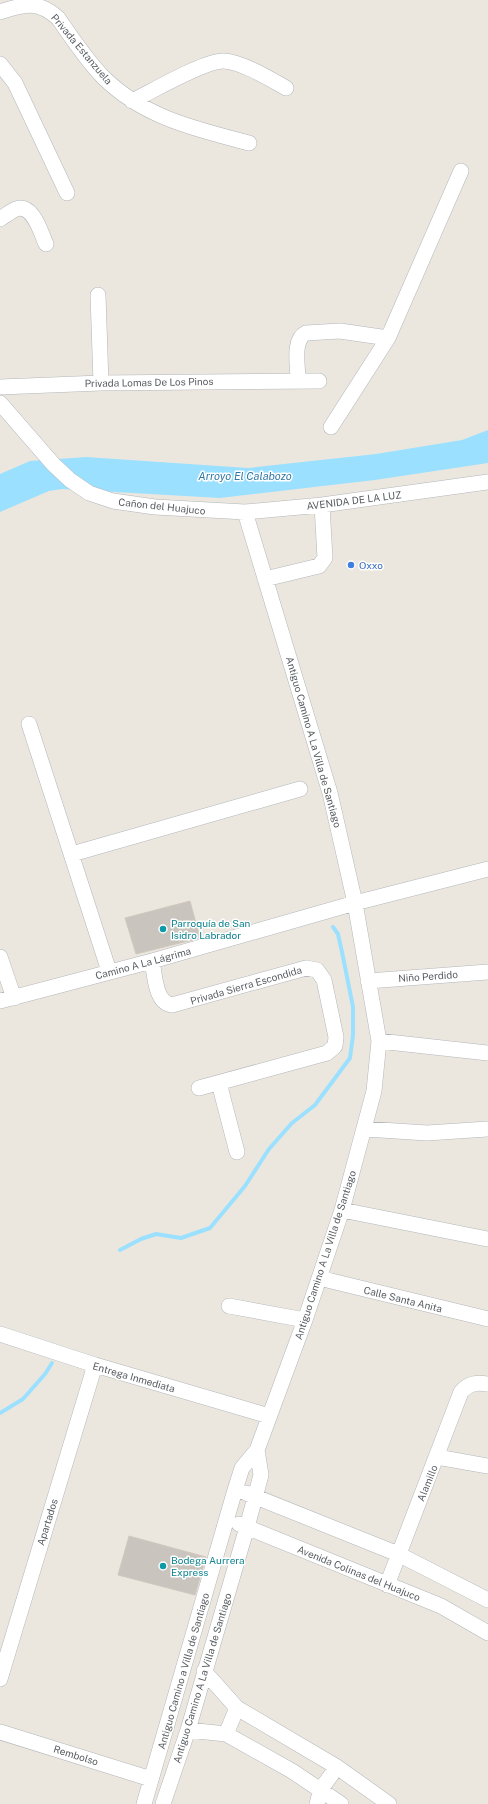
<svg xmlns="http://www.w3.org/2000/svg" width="488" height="1804" viewBox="0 0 488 1804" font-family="'Public Sans',sans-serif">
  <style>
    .water { fill: #9be1ff }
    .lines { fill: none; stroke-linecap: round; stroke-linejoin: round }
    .stream { stroke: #9be1ff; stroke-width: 4 }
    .building { fill: #c9c4be; stroke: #d1c8bd }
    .minor-casing { stroke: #b2b6bb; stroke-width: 16 }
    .minor { stroke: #fff; stroke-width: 15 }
    .shop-dot { fill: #3f7fe0; stroke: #fff; stroke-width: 1.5 }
    .culture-dot { fill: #0f9aa8; stroke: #fff; stroke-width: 1.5 }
    .labels { text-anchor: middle; stroke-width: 3; stroke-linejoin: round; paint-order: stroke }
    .street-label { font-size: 10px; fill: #585d61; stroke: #fff }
    .shop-label { font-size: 10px; fill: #366cbe; stroke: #fff; text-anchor: start }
    .culture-label { font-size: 10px; fill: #0d838f; stroke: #fff; text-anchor: start }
    .water-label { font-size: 11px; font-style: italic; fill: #3178a3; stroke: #fff }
  </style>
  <rect width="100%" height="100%" fill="#ece7de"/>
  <path class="water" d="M488 430V463L375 480 220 498 62 489 49 491 0 512V474L30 461 86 457 248 468 376 454 462 440Z"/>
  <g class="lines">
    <path class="stream" d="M120 1250 141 1239 156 1234 181 1238 210 1228 245 1186 269 1149 292 1123 315 1105 350 1058 353 1035V1007L342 952 338 934 333 927
      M0 1413 23 1399 45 1374 52 1363"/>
  </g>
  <path class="building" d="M190 901 200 938 136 954 125 918Z
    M129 1536 206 1557 195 1595 118 1575Z"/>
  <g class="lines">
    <defs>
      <path id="minor" d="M0 12C24 4 38 0 58 18 72 38 86 60 104 78 145 118 196 129 249 143
        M0 64 15 83 67 193
        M132 101C151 92 205 60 224 61 242 62 270 79 286 88
        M0 219C5 216 11 211 16 209 33 203 41 233 46 244
        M98 295 101 383
        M298 380C298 366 292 340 306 333L340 331 388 338
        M0 387 101 383 319 381
        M0 403 53 464 70 480 89 493 113 501 155 507 245 512 322 505 488 482
        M331 427 388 338 461 171
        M265 579 319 566 325 558 322 505
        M29 724 109 971
        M72 854 300 789
        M0 957 14 998
        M152 961C155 975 155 1003 172 1005L306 968 317 970 324 980 336 1037 335 1046 327 1053 199 1088
        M368 981 488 972
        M0 1001 152 961 355 903 488 869
        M379 1041 488 1053
        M219 1083 237 1152
        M365 1129 427 1133 488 1129
        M342 1210 487 1239
        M319 1278 488 1319
        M229 1306 305 1320
        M0 1334 95 1365 269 1416
        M437 1457 488 1466
        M246 1493 398 1554 488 1600
        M239 1524 441 1606 488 1633
        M387 1585 461 1392C469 1383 477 1382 488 1384
        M204 1671 237 1708 337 1767 389 1804
        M0 1679 95 1365
        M188 1730 226 1734 292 1771 341 1804
        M0 1732 151 1779
        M226 1734 237 1708
        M144 1804 235 1490 242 1468 257 1450
        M163 1804 188 1730 247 1527 261 1475 257 1450 305 1320 342 1210 374 1091 379 1041 355 903 330 793 245 512
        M317 1804 321 1789 337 1767"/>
    </defs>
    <use href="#minor" class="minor-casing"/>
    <use href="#minor" class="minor"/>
  </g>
  <circle class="shop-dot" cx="351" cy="565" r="4"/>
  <g class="culture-dot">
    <circle cx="163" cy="929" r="4"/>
    <circle cx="163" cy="1566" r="4"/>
  </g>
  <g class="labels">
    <g class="street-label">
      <text transform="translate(82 49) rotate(50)" y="4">Privada Estanzuela</text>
      <text transform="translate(149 382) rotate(-1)" y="4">Privada Lomas De Los Pinos</text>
      <text transform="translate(354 500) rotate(-7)" y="4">AVENIDA DE LA LUZ</text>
      <text transform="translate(162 506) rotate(6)" y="4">Cañon del Huajuco</text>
      <text transform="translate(314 742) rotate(74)" y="4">Antiguo Camino A La Villa de Santiago</text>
      <text transform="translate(143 963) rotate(-15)" y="4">Camino A La Lágrima</text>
      <text transform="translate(428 976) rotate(-4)" y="4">Niño Perdido</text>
      <text transform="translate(246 985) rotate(-16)" y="4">Privada Sierra Escondida</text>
      <text transform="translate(325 1255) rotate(-72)" y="4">Antiguo Camino A La Villa de Santiago</text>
      <text transform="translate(403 1299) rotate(14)" y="4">Calle Santa Anita</text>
      <text transform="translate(134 1377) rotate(16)" y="4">Entrega Inmediata</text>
      <text transform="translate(427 1483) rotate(-68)" y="4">Alamillo</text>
      <text transform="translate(47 1522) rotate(-73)" y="4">Apartados</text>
      <text transform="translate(359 1573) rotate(22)" y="4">Avenida Colinas del Huajuco</text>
      <text transform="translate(183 1671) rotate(-74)" y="4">Antiguo Camino a Villa de Santiago</text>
      <text transform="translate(202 1678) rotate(-73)" y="4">Antiguo Camino A La Villa de Santiago</text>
      <text transform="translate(76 1755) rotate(17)" y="4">Rembolso</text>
    </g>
    <g class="shop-label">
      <text x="359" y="569">Oxxo</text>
    </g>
    <g class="culture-label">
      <text x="171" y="927">Parroquía de San<tspan x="171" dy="12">Isidro Labrador</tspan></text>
      <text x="171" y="1564">Bodega Aurrera<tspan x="171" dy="12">Express</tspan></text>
    </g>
    <g class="water-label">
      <text x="245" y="480">Arroyo El Calabozo</text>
    </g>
  </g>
</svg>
